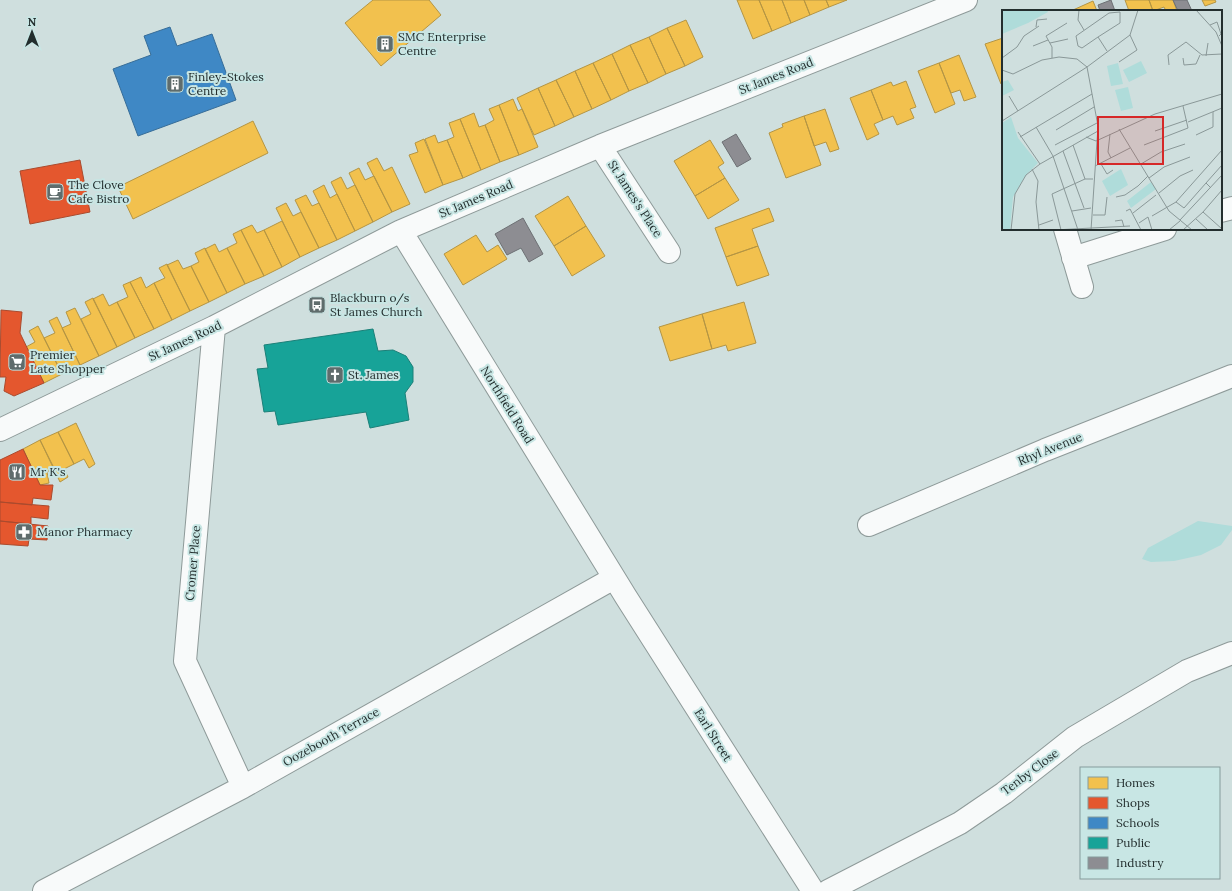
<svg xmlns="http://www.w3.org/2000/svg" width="1232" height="891" viewBox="0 0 1232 891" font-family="Lora,serif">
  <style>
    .green { fill: #afdcda }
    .homes { fill: #f2c14e; stroke: #b49544 }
    .shops { fill: #e4572e; stroke: #aa4b2e }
    .schools { fill: #3f88c5; stroke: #376d98 }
    .public { fill: #17a398; stroke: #1b8078 }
    .industry { fill: #8d8d92; stroke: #6d7074 }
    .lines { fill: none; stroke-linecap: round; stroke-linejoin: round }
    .minor-casing { stroke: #8e9a99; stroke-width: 24 }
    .minor { stroke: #f8fafa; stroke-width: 22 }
    .labels { text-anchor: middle; stroke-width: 4; stroke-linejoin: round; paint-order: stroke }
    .poi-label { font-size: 12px; fill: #232e2e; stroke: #c8e6e4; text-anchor: start }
    .street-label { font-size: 12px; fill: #232e2e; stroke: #c8e6e4 }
    .inset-road { fill: none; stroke: #8a9898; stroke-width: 1 }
    .view { fill: #d62828; fill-opacity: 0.15; stroke: #d62828; stroke-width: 2 }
    .inset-edge { fill: none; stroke: #232e2e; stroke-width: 2 }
  </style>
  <rect width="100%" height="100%" fill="#cfdfde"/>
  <path class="green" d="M1198 521 1232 526V530L1221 545 1201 555 1174 561 1151 562 1142 559 1148 548Z"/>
  <path class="homes" d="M373 0H429L441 15 381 66 345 23Z
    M737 0H759L772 31 753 39Z
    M759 0H782L791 23 772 31Z
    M782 0H804L810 15 791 23Z
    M804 0H826L829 7 810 15Z
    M826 0H847L829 7Z
    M1125 0H1149L1153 11H1129Z
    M1149 0H1173L1177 11H1166L1164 7 1153 11Z
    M1202 0H1215L1216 2 1205 6Z
    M1093 1 1097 11H1073V10Z
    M686 20 703 57 685 66 667 28Z
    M667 28 685 66 666 74 649 37Z
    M649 37 666 74 648 83 630 45Z
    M1003 38V84H1001L985 44Z
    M630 45 648 83 629 91 612 54Z
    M612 54 629 91 611 100 593 63Z
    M959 55 976 97 964 101 960 90 951 93 939 63Z
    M593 63 611 100 592 109 575 71Z
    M939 63 955 104 935 113 918 71Z
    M575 71 592 109 574 117 556 80Z
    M556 80 574 117 555 126 538 88Z
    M906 81 916 107 910 109 914 118 897 125 893 116 883 120 871 90 891 82 893 86Z
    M538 88 555 126 534 135 517 98Z
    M871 90 883 120 874 124 879 134 867 140 850 98Z
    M513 99 518 111 522 109 538 147 519 155 499 105Z
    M499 105 519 155 500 162 485 125 494 120 489 109Z
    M825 109 839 149 830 152 826 142 814 146 804 116Z
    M474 113 479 127 485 125 500 162 481 170 460 119Z
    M804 116 821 165 786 178 769 133 783 127 782 124Z
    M460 119 481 170 463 178 447 140 454 137 449 123Z
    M253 121 268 153 133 219 118 187Z
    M435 135 438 143 447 140 463 178 443 185 425 139Z
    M424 139 443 185 425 193 409 155 418 152 415 143Z
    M710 140 724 163 718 167 725 178 695 196 674 161Z
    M377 158 384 171 392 167 410 204 392 212 367 163Z
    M359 168 365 180 374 176 392 212 373 222 349 173Z
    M341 177 347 189 355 185 373 222 355 231 331 182Z
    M725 178 739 200 708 219 695 196Z
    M324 185 330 198 337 194 355 231 337 240 313 191Z
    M306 195 312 206 319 203 337 240 319 248 295 200Z
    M568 196 586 226 554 246 535 216Z
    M286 203 293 216 301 212 319 248 300 257 276 208Z
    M769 208 774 221 752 229 758 246 726 257 715 228Z
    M282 221 300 257 282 267 264 230Z
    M252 225 257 233 264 230 282 267 264 276 241 230Z
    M586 226 605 256 572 276 554 246Z
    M241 230 264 276 245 284 227 248 237 243 233 234Z
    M476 235 487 252 498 245 507 259 463 285 444 254Z
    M215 244 219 252 227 248 245 284 227 293 205 249Z
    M758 246 769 275 737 286 726 257Z
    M205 248 227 293 209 302 191 266 199 262 195 253Z
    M178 260 183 269 191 266 209 302 190 311 167 265Z
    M167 264 190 311 172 320 154 283 165 278 159 268Z
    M141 277 146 288 154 283 172 320 154 329 130 282Z
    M130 282 154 329 135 338 117 302 128 297 123 285Z
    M103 294 109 306 117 302 135 338 117 347 93 299Z
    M93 298 117 347 99 356 81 319 91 314 85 302Z
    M744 302 756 343 728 351 726 345 712 349 702 314Z
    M75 308 99 356 80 365 62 328 71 324 66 312Z
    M702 314 712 349 670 361 659 327Z
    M57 317 80 365 62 374 44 338 55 333 49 321Z
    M38 326 62 374 44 383 26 347 35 342 29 331Z
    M76 423 95 464 89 468 84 459 74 464 58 432Z
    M58 432 74 464 64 469 68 477 60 482 40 440Z
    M40 440 54 468 47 472 49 483 40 485 23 449Z"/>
  <path class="shops" d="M80 160 90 212 30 224 20 171Z
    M1 310 22 312 20 333 44 383 14 396 4 391 6 377H0Z
    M23 449 40 485H53L51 500 33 498 32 505 0 502V460Z
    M0 502 49 506 48 519 31 517V524L0 521Z
    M0 521 48 526 47 540 29 539 28 546 0 544Z"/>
  <path class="schools" d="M170 27 177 46 212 34 236 100 138 136 113 69 151 55 144 36Z"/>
  <path class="public" d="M373 329 378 351 393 350 406 356 413 367V382L405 393 409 420 370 428 366 412 278 425 275 411 264 412 257 369 268 368 264 345Z"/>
  <path class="industry" d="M1111 0 1115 11H1100L1098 5Z
    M1173 0H1187L1192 11H1178Z
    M736 134 751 159 737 167 722 142Z
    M523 218 543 254 529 262 521 248 507 255 495 234Z"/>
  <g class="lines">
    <defs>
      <path id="minor" d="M600 146 669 252
        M1221 211 1232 208
        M1065 229 1082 287
        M401 231 626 597 813 891
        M1073 258 1165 229
        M214 327 185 661 243 787
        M0 430 214 327 401 231 600 146 966 0
        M869 525 1045 450 1232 376
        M44 891 243 787 614 578
        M828 891 960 823 1004 793 1075 737 1187 671 1232 653"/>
    </defs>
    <use href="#minor" class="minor-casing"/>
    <use href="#minor" class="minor"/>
  </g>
  <defs>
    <symbol id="building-square" viewBox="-11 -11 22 22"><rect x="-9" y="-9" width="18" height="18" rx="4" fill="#5f6c6c" stroke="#c8e6e4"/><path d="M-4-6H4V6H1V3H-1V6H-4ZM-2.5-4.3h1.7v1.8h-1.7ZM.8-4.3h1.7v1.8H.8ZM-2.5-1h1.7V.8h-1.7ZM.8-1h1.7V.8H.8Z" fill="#fff"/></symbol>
    <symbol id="cafe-square" viewBox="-11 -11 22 22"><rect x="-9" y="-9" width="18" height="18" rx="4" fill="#5f6c6c" stroke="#c8e6e4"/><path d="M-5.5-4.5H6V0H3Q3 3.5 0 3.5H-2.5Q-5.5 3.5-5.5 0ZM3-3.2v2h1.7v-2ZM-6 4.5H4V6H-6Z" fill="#fff"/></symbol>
    <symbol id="bus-square" viewBox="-11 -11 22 22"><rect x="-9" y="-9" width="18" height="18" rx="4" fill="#5f6c6c" stroke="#c8e6e4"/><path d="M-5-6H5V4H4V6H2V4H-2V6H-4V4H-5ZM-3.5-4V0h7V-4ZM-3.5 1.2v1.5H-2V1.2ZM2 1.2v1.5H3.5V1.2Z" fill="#fff"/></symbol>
    <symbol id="supermarket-square" viewBox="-11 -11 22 22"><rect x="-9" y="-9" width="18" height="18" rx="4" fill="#5f6c6c" stroke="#c8e6e4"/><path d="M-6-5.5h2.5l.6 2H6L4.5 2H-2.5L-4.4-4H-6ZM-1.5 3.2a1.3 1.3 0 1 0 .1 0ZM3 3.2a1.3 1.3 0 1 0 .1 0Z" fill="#fff"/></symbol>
    <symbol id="church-square" viewBox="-11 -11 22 22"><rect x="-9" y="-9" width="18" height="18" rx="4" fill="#5f6c6c" stroke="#c8e6e4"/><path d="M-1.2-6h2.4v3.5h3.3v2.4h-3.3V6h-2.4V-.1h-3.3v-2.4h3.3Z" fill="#fff"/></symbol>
    <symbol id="restaurant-square" viewBox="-11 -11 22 22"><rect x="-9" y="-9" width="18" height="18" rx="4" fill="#5f6c6c" stroke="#c8e6e4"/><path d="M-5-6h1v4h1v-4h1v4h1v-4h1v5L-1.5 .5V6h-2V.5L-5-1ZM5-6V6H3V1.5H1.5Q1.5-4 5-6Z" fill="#fff"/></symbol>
    <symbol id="pharmacy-square" viewBox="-11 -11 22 22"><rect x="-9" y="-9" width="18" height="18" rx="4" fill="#5f6c6c" stroke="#c8e6e4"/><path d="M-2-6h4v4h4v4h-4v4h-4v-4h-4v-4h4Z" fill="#fff"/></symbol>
  </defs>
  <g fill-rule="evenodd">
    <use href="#building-square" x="375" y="34" width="20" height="20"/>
    <use href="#building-square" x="165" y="74" width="20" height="20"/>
    <use href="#cafe-square" x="45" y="182" width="20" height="20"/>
    <use href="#bus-square" x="307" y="295" width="20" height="20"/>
    <use href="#supermarket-square" x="7" y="352" width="20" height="20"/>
    <use href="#church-square" x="325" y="365" width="20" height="20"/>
    <use href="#restaurant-square" x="7" y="462" width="20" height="20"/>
    <use href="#pharmacy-square" x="14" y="522" width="20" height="20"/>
  </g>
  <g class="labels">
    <g class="poi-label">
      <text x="398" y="41">SMC Enterprise<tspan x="398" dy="14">Centre</tspan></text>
      <text x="188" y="81">Finley-Stokes<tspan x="188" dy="14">Centre</tspan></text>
      <text x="68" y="189">The Clove<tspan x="68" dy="14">Cafe Bistro</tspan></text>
      <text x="330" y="302">Blackburn o/s<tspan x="330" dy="14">St James Church</tspan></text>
      <text x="30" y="359">Premier<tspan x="30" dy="14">Late Shopper</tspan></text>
      <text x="348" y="379">St. James</text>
      <text x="30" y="476">Mr K's</text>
      <text x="37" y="536">Manor Pharmacy</text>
    </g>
    <g class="street-label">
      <text transform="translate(776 76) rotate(-22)" y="4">St James Road</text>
      <text transform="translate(476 199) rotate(-23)" y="4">St James Road</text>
      <text transform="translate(635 199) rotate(57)" y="4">St James's Place</text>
      <text transform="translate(185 341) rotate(-25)" y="4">St James Road</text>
      <text transform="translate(507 405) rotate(58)" y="4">Northfield Road</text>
      <text transform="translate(1050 449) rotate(-22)" y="4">Rhyl Avenue</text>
      <text transform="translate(193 563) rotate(-85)" y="4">Cromer Place</text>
      <text transform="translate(713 735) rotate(58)" y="4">Earl Street</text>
      <text transform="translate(331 737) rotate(-29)" y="4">Oozebooth Terrace</text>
      <text transform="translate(1030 772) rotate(-37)" y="4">Tenby Close</text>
    </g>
  </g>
  <g transform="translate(1002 10)">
    <rect width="220" height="220" fill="#cfdfde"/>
    <path d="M0 0H45L46 2 26 13 0 24ZM139 51 145 63 127 72 121 60ZM116 53 121 74 109 76 105 56ZM6 70 12 80 0 86V72ZM126 77 131 98 119 101 113 80ZM9 107 16 128 36 153 24 165 11 187 8 220H0V113ZM119 159 126 175 108 186 100 171ZM149 172 154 179 129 198 125 191Z" fill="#afdcda"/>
    <path class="inset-road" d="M77 0 76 10 82 20M194 0 214 22 220 36M208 15 215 12 219 24 217 26M34 17 35 10 45 9M96 27 118 13V2L107 3 74 26 76 36 80 38 96 27 105 41M48 33 66 29M31 36 46 30M204 46 206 33M0 48 15 37 22 26 37 16M50 48V37L44 26 65 13M181 48 182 55 194 54 198 45M117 52 135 40 128 25M167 55 166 45 184 32 200 45 220 44M0 60 11 64 40 50 57 47 75 49 85 57 0 111M7 86 16 101M186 112 220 98M34 117 51 146 76 220M117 119 167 201 190 220M54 120 92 97M153 121 185 110M16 122 38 154M108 124 106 142 109 148M194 125 211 117V102M18 127 90 84M84 127 94 131 153 104 220 84M53 135 95 113M71 135 83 169M142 135 186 118 181 96M61 141 82 198M99 154 105 164 111 160M139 154 159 142 183 134M93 156 128 138M30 159 36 171 34 192 37 220M147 168 162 157 188 147M209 178 204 173 220 155M157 183 178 166 191 160M114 187 123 185 136 176 146 166M174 192 182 198 204 173M70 201 89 198M124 201 128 199 139 220M201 202 220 219M131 203 154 185M91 205H103L105 187M150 206 174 192 220 140M194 209 206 220M178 210 220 165M113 211 120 210 122 217M137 213 146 207 150 220M37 215 51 210M9 220 13 184 24 165 38 154 96 121M52 220 128 216M59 220 50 184 83 169H91M89 220 96 116 85 57 128 25 136 0M167 220 178 211M181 220 201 202 220 180"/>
    <path class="view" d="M96 107H161V154H96Z"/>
    <rect width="220" height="220" class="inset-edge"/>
  </g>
  <rect x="1080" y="767" width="140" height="112" fill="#c8e6e4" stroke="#869c9b"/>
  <rect x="1088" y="777" width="20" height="12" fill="#f2c14e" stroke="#869c9b"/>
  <text x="1116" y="787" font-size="12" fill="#232e2e">Homes</text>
  <rect x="1088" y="797" width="20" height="12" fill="#e4572e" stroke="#869c9b"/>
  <text x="1116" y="807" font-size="12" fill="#232e2e">Shops</text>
  <rect x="1088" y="817" width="20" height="12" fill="#3f88c5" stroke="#869c9b"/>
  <text x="1116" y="827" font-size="12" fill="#232e2e">Schools</text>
  <rect x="1088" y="837" width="20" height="12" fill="#17a398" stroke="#869c9b"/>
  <text x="1116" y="847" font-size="12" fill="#232e2e">Public</text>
  <rect x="1088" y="857" width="20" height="12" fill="#8d8d92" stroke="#869c9b"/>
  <text x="1116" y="867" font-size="12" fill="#232e2e">Industry</text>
  <g transform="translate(32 32)" stroke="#c8e6e4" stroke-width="3" paint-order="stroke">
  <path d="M0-3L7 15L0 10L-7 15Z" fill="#232e2e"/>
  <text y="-6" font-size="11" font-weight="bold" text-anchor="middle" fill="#232e2e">N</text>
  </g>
</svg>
